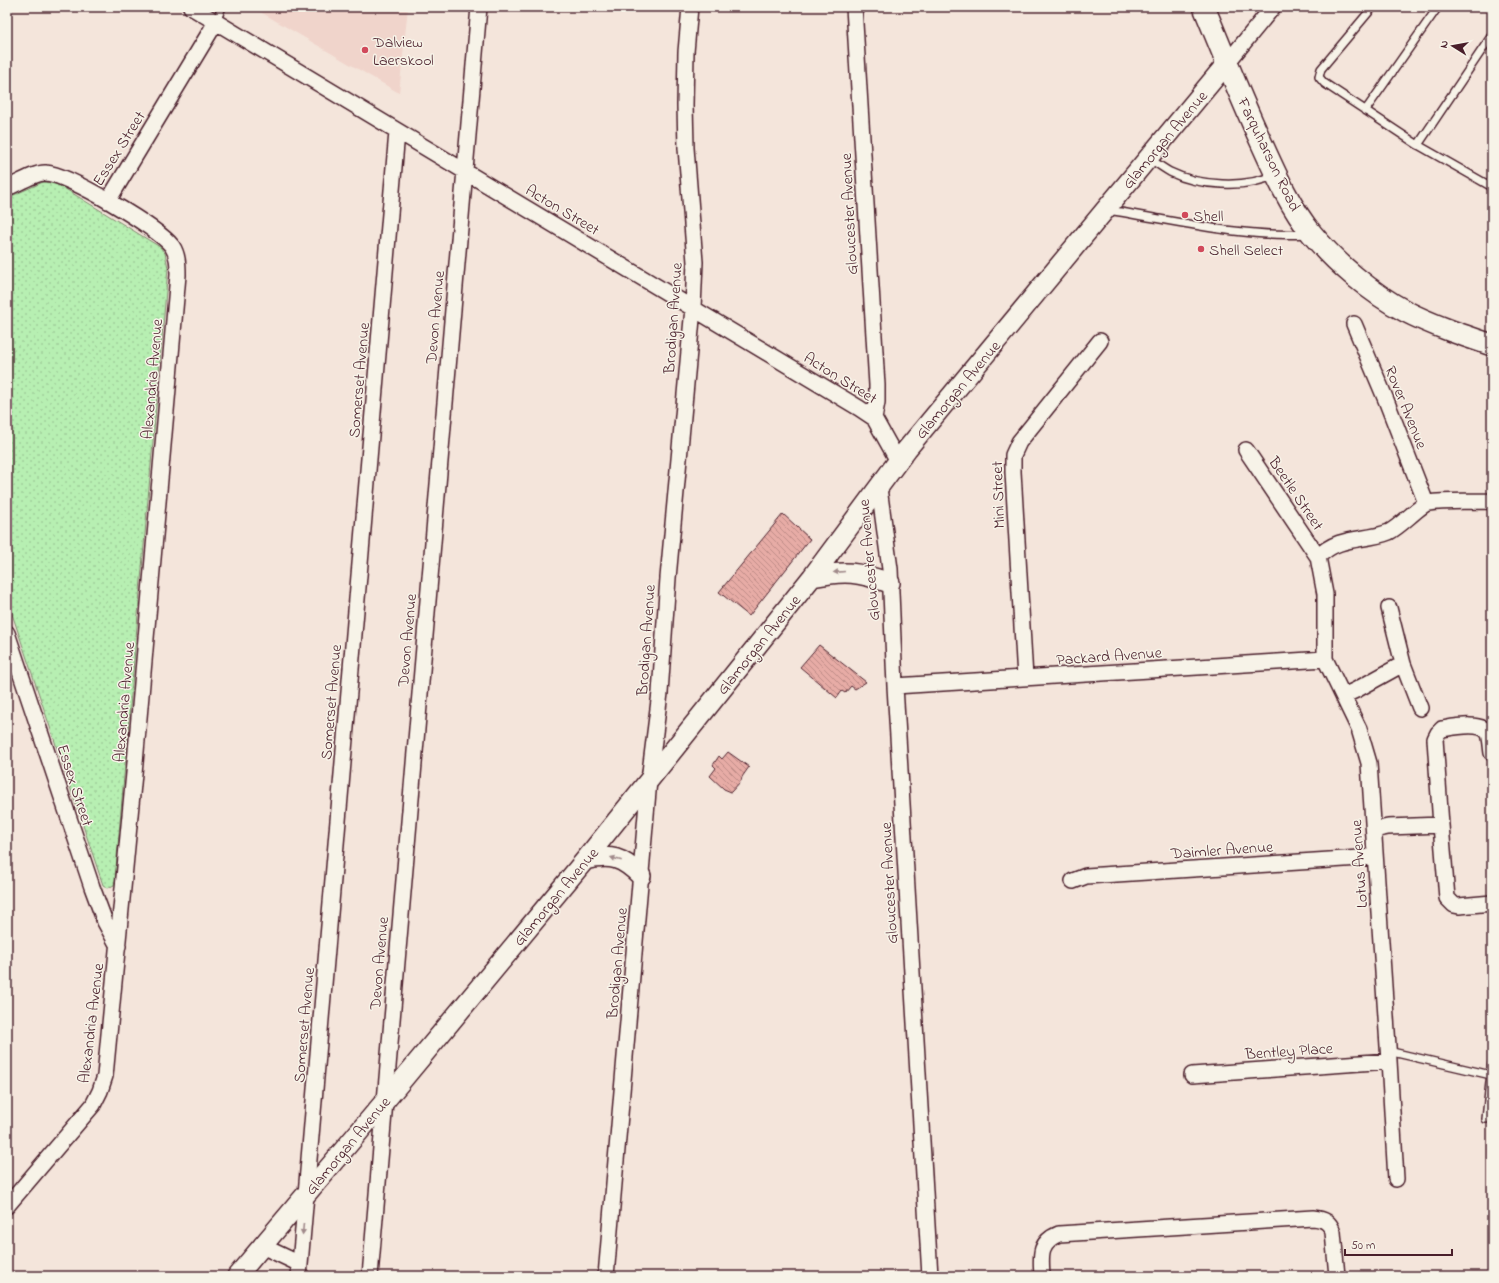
<svg xmlns="http://www.w3.org/2000/svg" width="1499" height="1283" viewBox="0 0 1499 1283" font-family="'Indie Flower',sans-serif">
  <style>
    .built { fill: #f0d4cb }
    .park { fill: url(#park-dots); stroke: #80876e }
    .building { fill: url(#building-back-hatch); stroke: #4a1f2b }
    .lines { fill: none; stroke-linecap: round; stroke-linejoin: round }
    .service-casing { stroke: #4a1f2b; stroke-width: 10 }
    .minor-casing { stroke: #4a1f2b; stroke-width: 18 }
    .tertiary-casing { stroke: #4a1f2b; stroke-width: 22 }
    .secondary-casing { stroke: #4a1f2b; stroke-width: 24 }
    .service { stroke: #f7f3e8; stroke-width: 7 }
    .minor { stroke: #f7f3e8; stroke-width: 15 }
    .tertiary { stroke: #f7f3e8; stroke-width: 19 }
    .secondary { stroke: #f7f3e8; stroke-width: 21 }
    .oneway { fill: #a0898a }
    .poi-dot { fill: #d1495b; stroke: #f7f3e8; stroke-width: 1.5 }
    .labels { text-anchor: middle; stroke-width: 3; stroke-linejoin: round; paint-order: stroke }
    .poi-label { font-size: 16px; fill: #4a1f2b; stroke: #f7f3e8; text-anchor: start }
    .street-label { font-size: 16px; fill: #4a1f2b; stroke: #f7f3e8 }
  </style>
  <defs>
    <pattern id="park-dots" width="8" height="8" patternUnits="userSpaceOnUse"><rect width="8" height="8" fill="#b7efb2"/><path d="M2 2h.1M6 6h.1" fill="none" stroke="#9fcc99" stroke-width="1.8" stroke-linecap="round"/></pattern>
    <pattern id="building-back-hatch" width="6" height="6" patternUnits="userSpaceOnUse"><rect width="6" height="6" fill="#e7aca6"/><path d="M-1 5l2 2M0 0l6 6M5-1l2 2" fill="none" stroke="#bd8b87"/></pattern>
  </defs>
  <rect width="100%" height="100%" fill="#f4e5db"/>
  <filter id="ink" filterUnits="userSpaceOnUse"><feTurbulence type="fractalNoise" baseFrequency=".025" numOctaves="2"/><feDisplacementMap in="SourceGraphic" scale="8" xChannelSelector="R" yChannelSelector="G"/><feConvolveMatrix kernelMatrix="1 2 1 2 8 2 1 2 1" color-interpolation-filters="sRGB"/></filter>
  <g filter="url(#ink)">
    <path class="built" d="M252 7H408L399 93Z"/>
    <path class="park" d="M43 182 50 183 59 185 160 247 165 253 168 268 115 880 114 885 108 888 103 885 7 599V198Z"/>
    <path class="building" d="M783 514 810 539 749 616 719 592Z
      M819 645 866 682 855 689 851 686 845 693 842 691 837 698 800 667Z
      M728 752 749 767 742 777 741 781 731 792 724 789 710 776 716 768 713 765 719 756 722 759Z"/>
    <g class="lines">
      <defs>
        <path id="service" d="M1373 7 1321 69 1319 77 1324 83 1418 145 1492 187
          M216 22 222 7
          M1365 111 1438 7
          M1418 145 1492 35
          M1149 158C1156 163 1163 168 1170 172 1198 186 1246 189 1274 175
          M1108 210C1172 220 1242 238 1307 234
          M1388 1051 1491 1075
          M1486 1119 1492 1064"/>
        <path id="minor" d="M191 7 859 408 874 418 898 461
          M854 7 877 385V402L874 418
          M1227 63 1273 7
          M7 188C17 184 36 172 46 173 68 174 158 228 172 246 178 255 178 265 178 275L135 763 105 1076 100 1091 93 1105 7 1206
          M108 201 216 22
          M1354 324 1386 400 1426 503
          M1246 450 1318 557 1325 594V659L1359 729 1369 763 1389 1061 1396 1179
          M879 488 890 569 895 686 930 1276
          M1318 557C1339 535 1364 542 1389 532 1400 527 1420 505 1428 503 1447 500 1472 502 1492 501
          M1389 608 1403 664 1420 708
          M7 633 92 887 105 922 118 946
          M1025 678 1013 472V455L1019 442 1100 341
          M895 686 1325 659
          M1343 696 1356 690 1403 664
          M1441 825 1447 898 1454 905 1459 906 1492 903
          M1374 830 1388 827 1441 825 1435 739 1438 733 1442 729C1454 727 1483 721 1489 734 1491 740 1491 747 1492 753
          M1073 881 1086 876 1375 857
          M1192 1075 1389 1061
          M262 1246 300 1264
          M299 1276 397 132
          M370 1276 479 7
          M606 1276 649 780 660 693 668 578 693 308 695 262 686 148 685 105 686 52 690 7
          M1042 1276C1041 1257 1038 1242 1059 1234L1313 1218C1324 1219 1330 1222 1333 1232L1337 1276"/>
        <path id="tertiary" d="M812 577C846 570 858 572 890 583
          M585 860C611 854 622 857 641 876
          M237 1276 385 1101 585 860 812 577 907 449 1227 63"/>
        <path id="secondary" d="M1204 7C1223 53 1241 99 1262 144 1276 175 1290 207 1312 234 1336 263 1371 293 1405 311 1432 325 1462 335 1492 345"/>
      </defs>
      <use href="#service" class="service-casing"/>
      <use href="#minor" class="minor-casing"/>
      <use href="#tertiary" class="tertiary-casing"/>
      <use href="#secondary" class="secondary-casing"/>
      <use href="#service" class="service"/>
      <use href="#minor" class="minor"/>
      <use href="#tertiary" class="tertiary"/>
      <use href="#secondary" class="secondary"/>
    </g>
    <defs><path id="oneway-solid" d="M-6-.8H1V-3.2L6.5 0L1 3.2V.8H-6Z"/></defs>
    <g class="oneway">
      <use href="#oneway-solid" transform="translate(839 572) rotate(175)"/>
      <use href="#oneway-solid" transform="translate(616 859) rotate(-163)"/>
      <use href="#oneway-solid" transform="translate(303 1229) rotate(95)"/>
    </g>
  </g>
  <g class="poi-dot">
    <circle cx="365" cy="50" r="4"/>
    <circle cx="1185" cy="215" r="4"/>
    <circle cx="1201" cy="249" r="4"/>
  </g>
  <g class="labels">
    <g class="poi-label">
      <text x="373" y="47">Dalview<tspan x="373" dy="18">Laerskool</tspan></text>
      <text x="1193" y="221">Shell</text>
      <text x="1209" y="255">Shell Select</text>
    </g>
    <g class="street-label">
      <text transform="translate(1164 139) rotate(-50)" y="6">Glamorgan Avenue</text>
      <text transform="translate(118 148) rotate(-58)" y="6">Essex Street</text>
      <text transform="translate(1270 154) rotate(64)" y="6">Farquharson Road</text>
      <text transform="translate(563 209) rotate(31)" y="6">Acton Street</text>
      <text transform="translate(848 214) rotate(-93)" y="6">Gloucester Avenue</text>
      <text transform="translate(434 317) rotate(-85)" y="6">Devon Avenue</text>
      <text transform="translate(672 318) rotate(-86)" y="6">Brodigan Avenue</text>
      <text transform="translate(841 377) rotate(32)" y="6">Acton Street</text>
      <text transform="translate(151 379) rotate(-85)" y="6">Alexandria Avenue</text>
      <text transform="translate(358 380) rotate(-85)" y="6">Somerset Avenue</text>
      <text transform="translate(957 389) rotate(-50)" y="6">Glamorgan Avenue</text>
      <text transform="translate(1407 407) rotate(68)" y="6">Rover Avenue</text>
      <text transform="translate(1297 493) rotate(56)" y="6">Beetle Street</text>
      <text transform="translate(997 495) rotate(-92)" y="6">Mini Street</text>
      <text transform="translate(868 560) rotate(-95)" y="6">Gloucester Avenue</text>
      <text transform="translate(406 640) rotate(-85)" y="6">Devon Avenue</text>
      <text transform="translate(645 640) rotate(-86)" y="6">Brodigan Avenue</text>
      <text transform="translate(758 644) rotate(-51)" y="6">Glamorgan Avenue</text>
      <text transform="translate(1109 655) rotate(-4)" y="6">Packard Avenue</text>
      <text transform="translate(123 702) rotate(-85)" y="6">Alexandria Avenue</text>
      <text transform="translate(330 702) rotate(-85)" y="6">Somerset Avenue</text>
      <text transform="translate(76 785) rotate(72)" y="6">Essex Street</text>
      <text transform="translate(1222 849) rotate(-4)" y="6">Daimler Avenue</text>
      <text transform="translate(1358 864) rotate(-94)" y="6">Lotus Avenue</text>
      <text transform="translate(888 883) rotate(-93)" y="6">Gloucester Avenue</text>
      <text transform="translate(555 896) rotate(-50)" y="6">Glamorgan Avenue</text>
      <text transform="translate(378 963) rotate(-85)" y="6">Devon Avenue</text>
      <text transform="translate(616 963) rotate(-85)" y="6">Brodigan Avenue</text>
      <text transform="translate(90 1023) rotate(-83)" y="6">Alexandria Avenue</text>
      <text transform="translate(303 1025) rotate(-85)" y="6">Somerset Avenue</text>
      <text transform="translate(1289 1050) rotate(-4)" y="6">Bentley Place</text>
      <text transform="translate(347 1145) rotate(-50)" y="6">Glamorgan Avenue</text>
    </g>
  </g>
  <rect width="1499" height="1283" fill="none" stroke="#f7f3e8" stroke-width="24"/>
  <rect x="12" y="12" width="1475" height="1259" fill="none" stroke="#4a1f2b" stroke-width="1.5" filter="url(#ink)"/>
  <g transform="translate(1453 46) rotate(281)" stroke="#f7f3e8" stroke-width="3" paint-order="stroke">
  <path d="M0-3L7 15L0 10L-7 15Z" fill="#4a1f2b"/>
  <text y="-6" font-size="11" font-weight="bold" text-anchor="middle" fill="#4a1f2b">N</text>
  </g>
  <path d="M1345 1249v6h107v-6" fill="none" stroke="#4a1f2b" stroke-width="2"/>
  <text x="1351" y="1249" font-size="12" fill="#4a1f2b" stroke="#f7f3e8" stroke-width="3" paint-order="stroke">50 m</text>
</svg>
